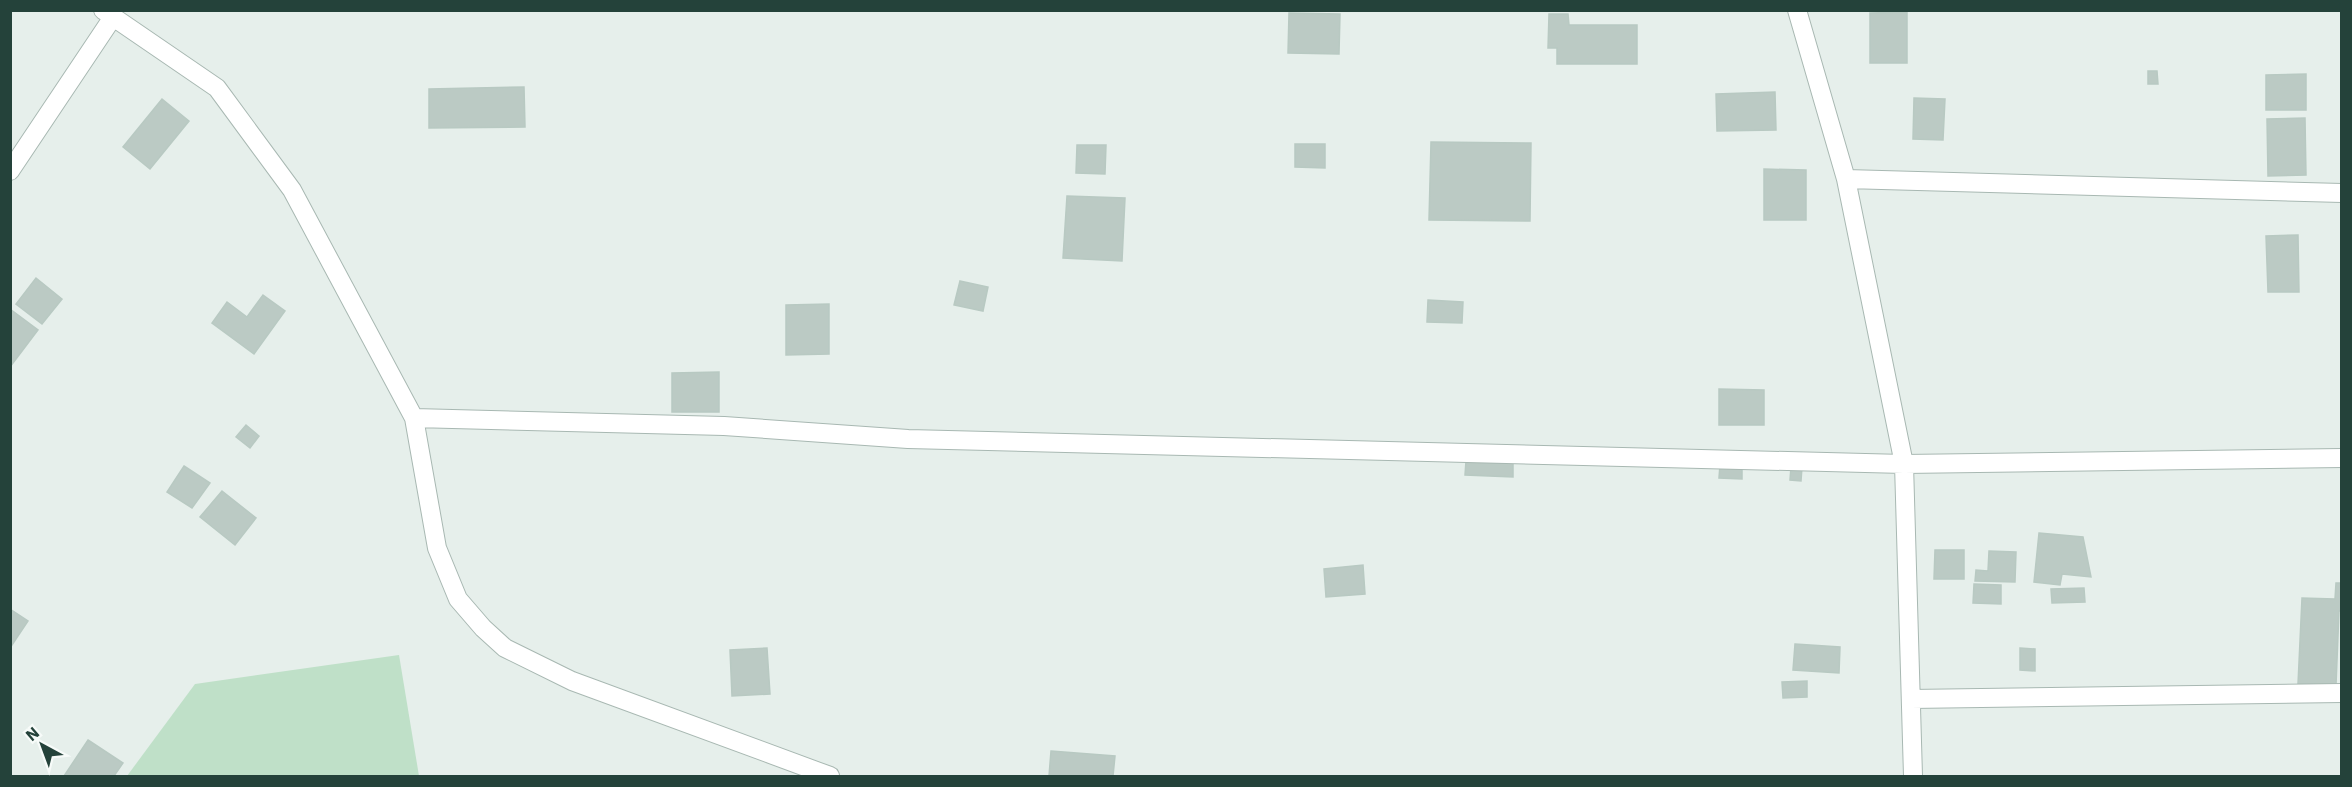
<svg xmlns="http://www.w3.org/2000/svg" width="2352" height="787" viewBox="0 0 2352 787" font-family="'IBM Plex Sans',sans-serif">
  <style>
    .green { fill: #bfe0c8 }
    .building { fill: #bbcac4; stroke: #b8c9c2; stroke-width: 1.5 }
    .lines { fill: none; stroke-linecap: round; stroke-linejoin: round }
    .minor-casing { stroke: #a8b8b2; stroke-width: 20 }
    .minor { stroke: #fff; stroke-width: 18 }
  </style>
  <rect width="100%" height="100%" fill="#e6efeb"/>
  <path class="green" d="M399 655 419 776H127L195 684Z"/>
  <path class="building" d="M1907 12V63H1870V13Z
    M1289 13 1340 14 1339 54 1288 53Z
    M1549 14H1568L1569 25H1637V64H1557V48H1548Z
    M2148 71H2157L2158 84H2148Z
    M2306 74V110H2266V75Z
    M524 87 525 127 429 128V89Z
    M1775 92 1776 130 1717 131 1716 94Z
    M1914 98 1945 99 1943 140 1913 139Z
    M162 99 189 121 150 169 123 147Z
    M2305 118 2306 175 2268 176 2267 119Z
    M1431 142 1531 143 1530 221 1429 220Z
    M1295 144H1325V168L1295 167Z
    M1077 145H1106L1105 174 1076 173Z
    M1764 169 1806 170V220H1764Z
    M1067 196 1125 198 1122 261 1063 258Z
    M2298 235 2299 292H2268L2266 236Z
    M36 278 62 299 42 324 16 304Z
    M960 281 988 287 983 311 954 305Z
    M263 295 285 311 254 354 212 323 227 302 247 317Z
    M1428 300 1463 302 1462 323 1427 322Z
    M829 304V354L786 355V305Z
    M10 309 38 330 10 367Z
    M719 372V412H672V373Z
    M1719 389 1764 390V425H1719Z
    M246 425 259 436 250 448 236 437Z
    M1466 461 1513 462V477L1465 475Z
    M1720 465 1742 466V479L1719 478Z
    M184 466 210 483 192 508 167 492Z
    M1791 467H1802L1801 481 1790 480Z
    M222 491 256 518 235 545 200 517Z
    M2039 533 2083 537 2091 577 2062 574 2060 585 2034 582Z
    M1935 550H1964V579H1934Z
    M1989 551 2016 552 2015 582 1975 581 1976 570 1988 571Z
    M1363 565 1365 594 1326 597 1324 569Z
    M2336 583H2342V611H2339L2336 685 2298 684 2302 598 2335 599Z
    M1974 584 2001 585V604L1973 603Z
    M2084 588 2085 602 2052 603 2051 589Z
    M10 609 28 621 10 648Z
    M1795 644 1840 647 1839 673 1793 670Z
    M767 648 770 694 732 696 730 650Z
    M2020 648 2035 649V671L2020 670Z
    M1807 681V697L1783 698 1782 682Z
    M88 740 123 763 114 776H64Z
    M1051 751 1115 756 1113 776H1049Z"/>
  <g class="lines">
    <defs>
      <path id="minor" d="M103 10 217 88 292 190 414 418 437 548 458 599 483 628 505 648 572 681 830 776
        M1797 10 1846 179 1904 464 1913 776
        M10 171 113 17
        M1846 179 2342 193
        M414 418 724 426 908 439 1904 464 2342 458
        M1911 699 2342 693"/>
    </defs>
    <use href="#minor" class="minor-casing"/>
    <use href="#minor" class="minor"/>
  </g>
  <rect width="2352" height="787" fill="none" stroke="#24423a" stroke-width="24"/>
  <g transform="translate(42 745) rotate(319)" stroke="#f7fbf9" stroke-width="4.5" paint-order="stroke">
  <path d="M0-4.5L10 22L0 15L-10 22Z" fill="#24423a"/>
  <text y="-9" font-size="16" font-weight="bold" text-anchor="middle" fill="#24423a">N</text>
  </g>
</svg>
